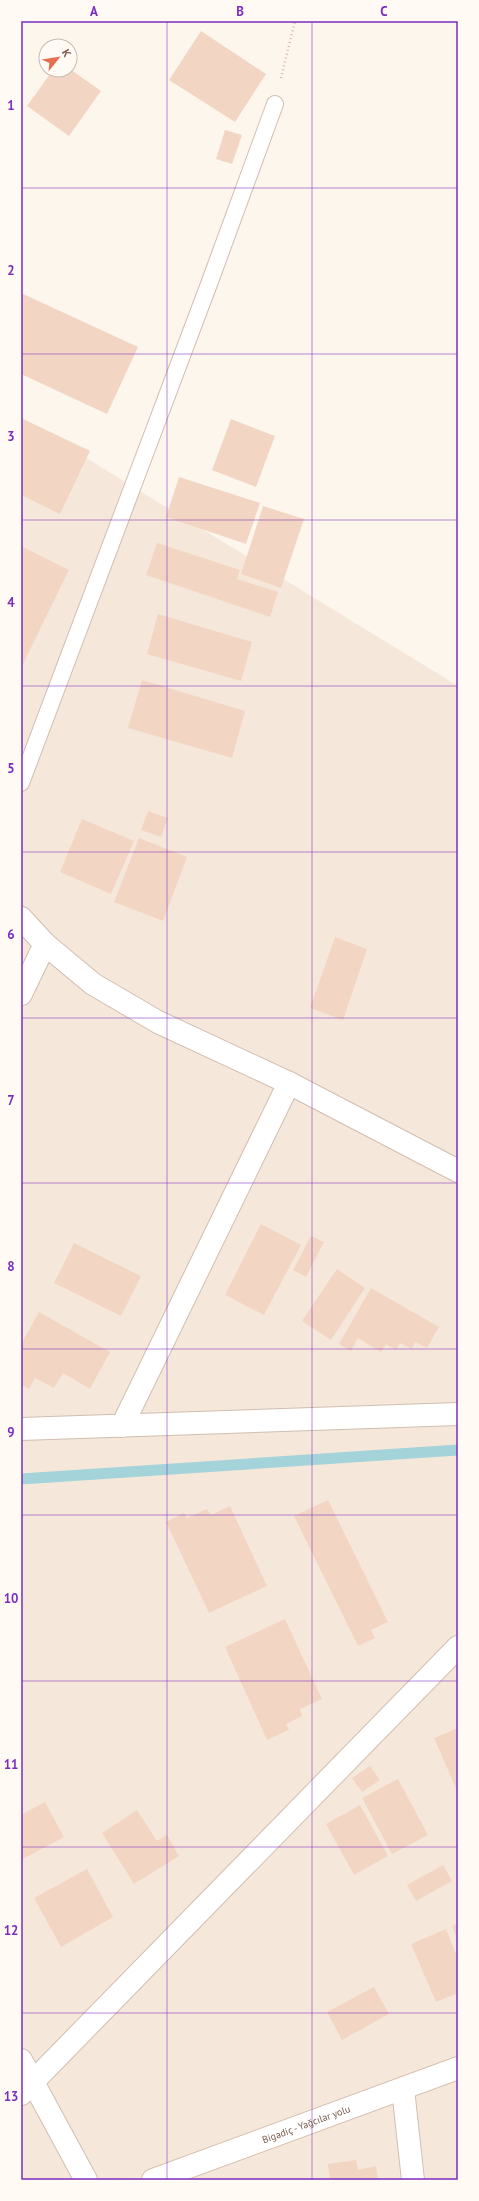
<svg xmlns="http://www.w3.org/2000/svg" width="479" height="2201" viewBox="0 0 479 2201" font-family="'PT Sans',sans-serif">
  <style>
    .residential { fill: #f5e8da }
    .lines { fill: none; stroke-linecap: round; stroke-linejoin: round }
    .stream { stroke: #a5d3da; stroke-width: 11 }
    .building { fill: #f3d5c3 }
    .service-casing { stroke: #d1beb0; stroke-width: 18 }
    .minor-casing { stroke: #d1beb0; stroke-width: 24 }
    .tertiary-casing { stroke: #d1beb0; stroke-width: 24 }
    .secondary-casing { stroke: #d6c0b0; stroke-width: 24 }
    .path { stroke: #d9b8a5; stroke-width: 2.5; stroke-dasharray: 1 3; stroke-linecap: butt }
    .service { stroke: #fff; stroke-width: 16 }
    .minor { stroke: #fff; stroke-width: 22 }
    .tertiary { stroke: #fff; stroke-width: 22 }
    .secondary { stroke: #fff; stroke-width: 22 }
    .grid { fill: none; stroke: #7b2cbf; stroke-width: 1; stroke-opacity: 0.55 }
    .labels { text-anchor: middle; stroke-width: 3; stroke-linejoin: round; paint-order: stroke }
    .street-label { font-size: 10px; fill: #7a5c4d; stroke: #fffaf3 }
    .neatline { fill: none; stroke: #7b2cbf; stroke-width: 1.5 }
    .grid-label { font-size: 13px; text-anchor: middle; font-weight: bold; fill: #7b2cbf }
  </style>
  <rect width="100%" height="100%" fill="#fdf6ec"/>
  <path class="residential" d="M21 418 458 686V2180H21Z"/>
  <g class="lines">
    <path class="stream" d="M21 1479 458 1450"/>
  </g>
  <path class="building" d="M201 31 266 74 235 122 169 80Z
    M70 69 101 91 69 136 27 106 53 70Z
    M225 130 242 135 232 164 216 159Z
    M21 293 138 347 107 414 21 374Z
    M21 418 90 451 60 514 21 495Z
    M231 419 275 436 256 487 212 470Z
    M179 477 260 503 246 544 166 517Z
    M263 506 304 519 281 588 241 574Z
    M157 543 240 570 237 579 278 592 270 617 146 575Z
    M21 546 69 570 21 668Z
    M158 614 252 642 241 681 147 654Z
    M142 680 245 711 232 758 128 728Z
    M148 811 168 818 161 837 141 830Z
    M82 819 134 841 111 894 60 872Z
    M139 838 187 857 163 921 114 902Z
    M335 937 367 949 343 1020 310 1008Z
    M261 1224 301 1245 264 1315 225 1295Z
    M311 1236 324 1242 306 1277 293 1270Z
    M74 1243 141 1276 121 1316 54 1283Z
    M337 1269 365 1288 331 1340 302 1321Z
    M371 1288 439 1327 427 1348 415 1342 412 1349 400 1343 396 1350 386 1344 381 1352 358 1338 351 1351 339 1344Z
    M39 1312 110 1352 90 1389 63 1373 54 1388 35 1378 29 1389 21 1384V1344Z
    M328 1500 388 1622 371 1630 375 1638 358 1646 294 1516Z
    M230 1506 267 1586 209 1613 166 1522 184 1513 187 1518 207 1509 211 1515Z
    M285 1619 322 1699 300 1709 302 1716 286 1724 289 1730 267 1740 225 1647Z
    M458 1728V1793L434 1738Z
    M370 1766 380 1780 362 1792 352 1778Z
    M398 1779 428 1835 392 1854 362 1798Z
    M45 1802 64 1837 21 1860V1815Z
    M360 1805 388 1856 354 1875 326 1824Z
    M137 1810 157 1841 167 1835 179 1856 134 1884 102 1833Z
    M443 1865 452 1881 416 1901 407 1885Z
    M87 1869 113 1917 61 1947 34 1898Z
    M458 1923V1941L452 1926Z
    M446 1929 458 1959V1993L436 2002 411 1944Z
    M374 1987 389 2014 342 2040 327 2012Z
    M356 2160 358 2170 376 2166 378 2180H330L328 2164Z"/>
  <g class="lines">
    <defs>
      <path id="service" d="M21 783 209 284 275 104"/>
      <path id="minor" d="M21 994 45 944
        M122 1426 289 1083
        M21 1429 458 1414
        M21 2060 86 2180
        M403 2089 413 2180
        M21 2094 458 1647"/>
      <path id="tertiary" d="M21 918 45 944 93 984 158 1022 289 1083 458 1171"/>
      <g id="secondary">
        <path id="s1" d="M153 2180 458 2068"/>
      </g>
    </defs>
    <use href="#service" class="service-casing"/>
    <use href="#minor" class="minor-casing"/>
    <use href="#tertiary" class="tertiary-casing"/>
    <use href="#secondary" class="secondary-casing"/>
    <path class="path" d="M281 78 295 21"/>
    <use href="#service" class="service"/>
    <use href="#minor" class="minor"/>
    <use href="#tertiary" class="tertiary"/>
    <use href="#secondary" class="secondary"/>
  </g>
  <path class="grid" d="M167 21V2180M312 21V2180M21 188H458M21 354H458M21 520H458M21 686H458M21 852H458M21 1018H458M21 1183H458M21 1349H458M21 1515H458M21 1681H458M21 1847H458M21 2013H458"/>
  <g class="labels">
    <g class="street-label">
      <text dy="4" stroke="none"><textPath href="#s1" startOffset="163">Bigadiç - Yağcılar yolu</textPath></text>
    </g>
  </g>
  <rect width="479" height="2201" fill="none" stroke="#fffaf3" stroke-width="44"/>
  <g transform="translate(58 58) rotate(60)"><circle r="19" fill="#fffaf3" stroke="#cabbb1"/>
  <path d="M0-3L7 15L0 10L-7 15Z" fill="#e76f51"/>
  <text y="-6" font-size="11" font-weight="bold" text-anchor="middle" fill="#7a5c4d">K</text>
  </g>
  <rect x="22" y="22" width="435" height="2157" class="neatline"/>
  <g class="grid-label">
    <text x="94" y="16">A</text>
    <text x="240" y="16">B</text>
    <text x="384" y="16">C</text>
    <text x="11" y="110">1</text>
    <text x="11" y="275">2</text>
    <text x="11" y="441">3</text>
    <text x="11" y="607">4</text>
    <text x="11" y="773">5</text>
    <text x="11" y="939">6</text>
    <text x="11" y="1105">7</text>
    <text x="11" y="1271">8</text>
    <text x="11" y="1437">9</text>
    <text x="11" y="1603">10</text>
    <text x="11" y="1769">11</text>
    <text x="11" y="1935">12</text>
    <text x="11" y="2101">13</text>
  </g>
</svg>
